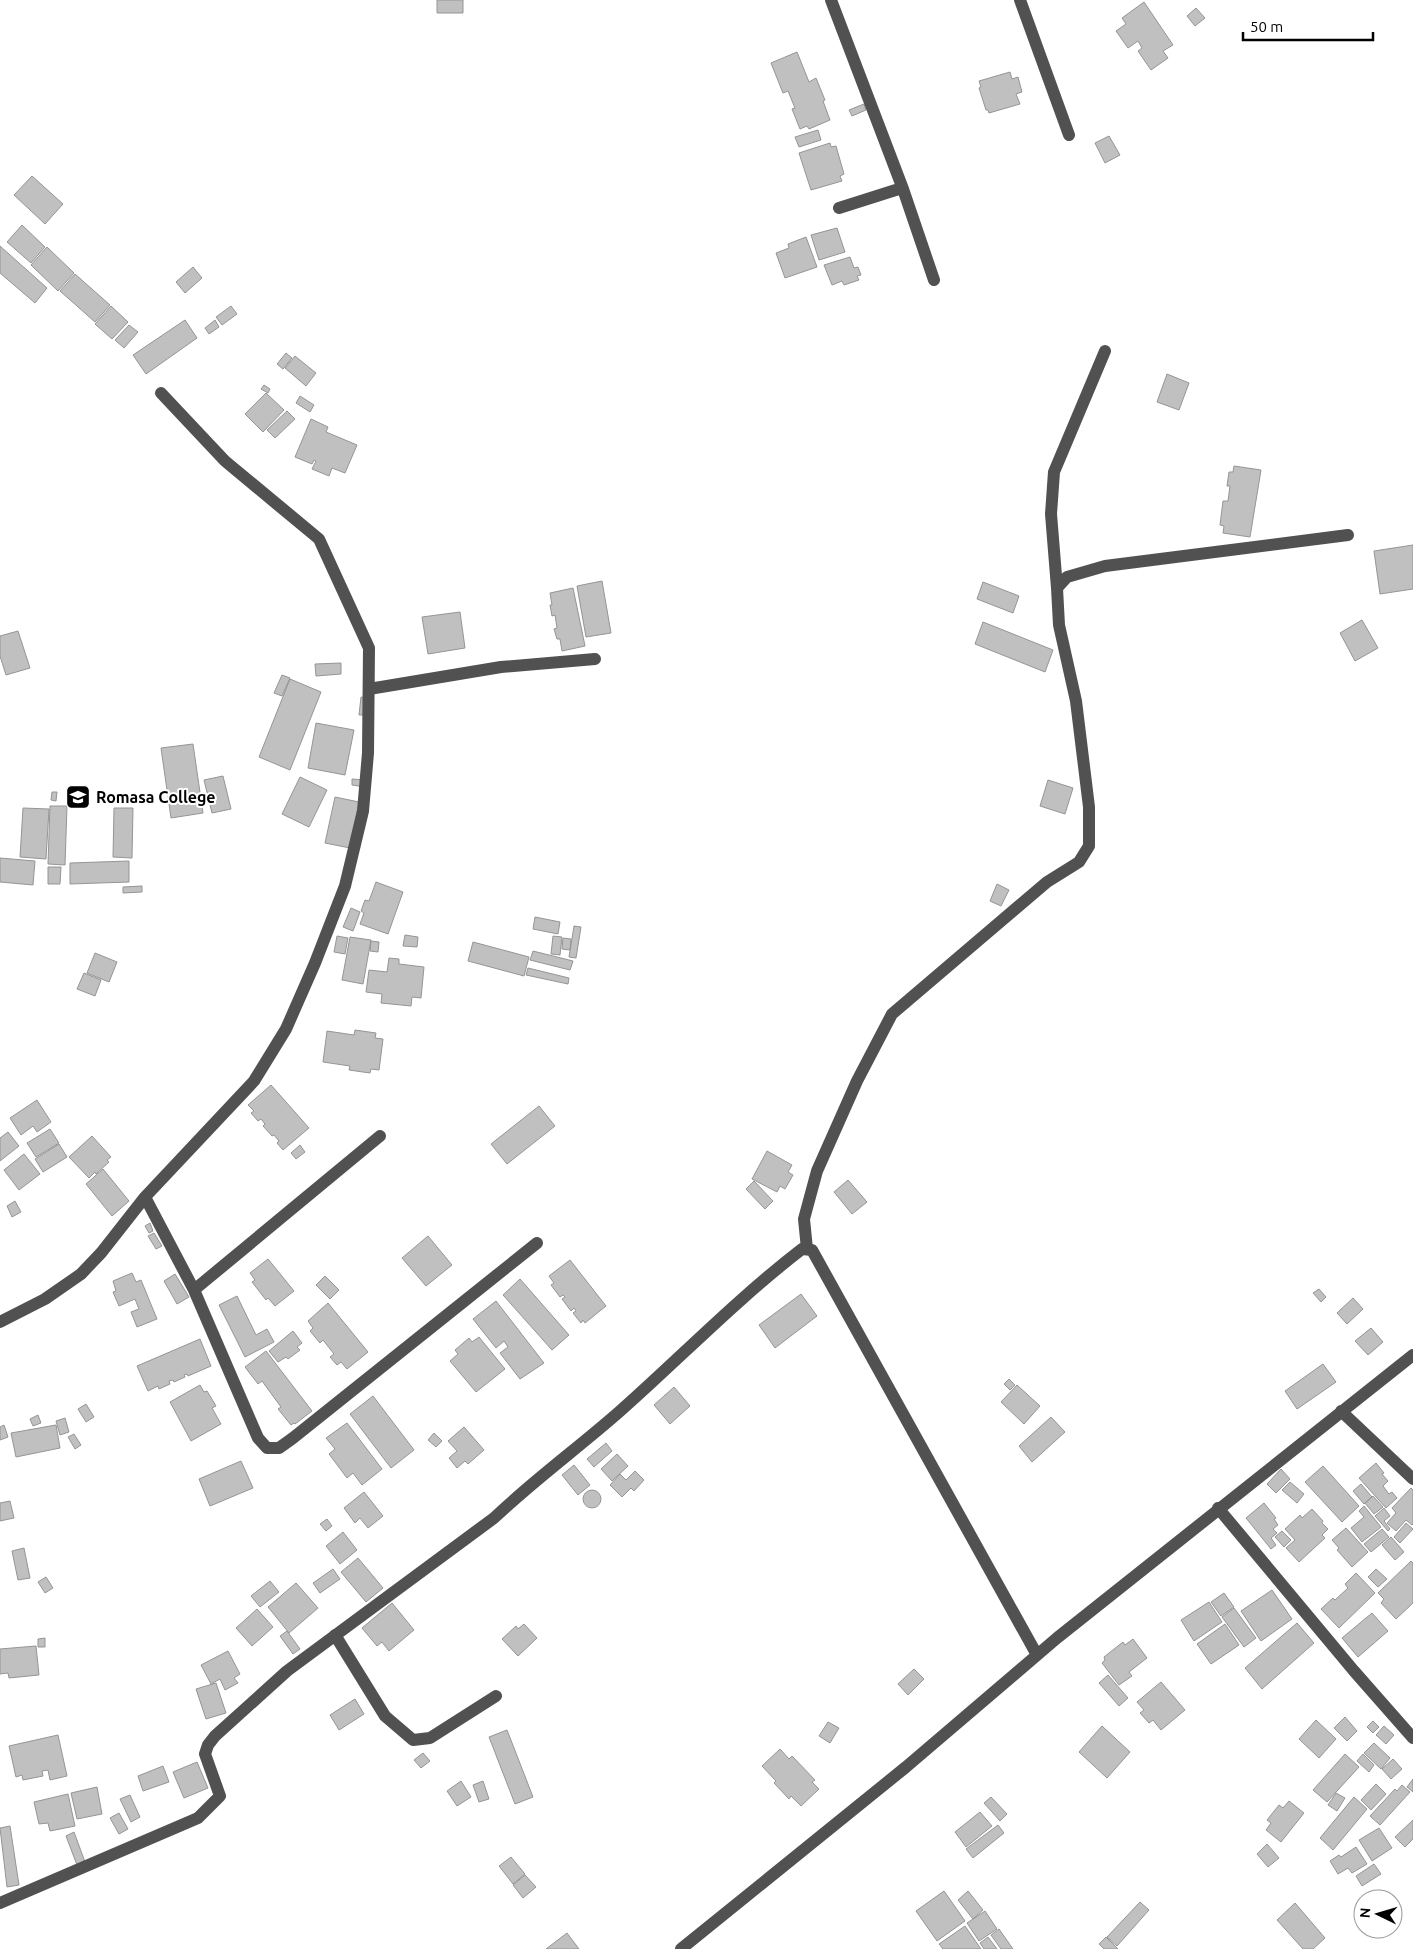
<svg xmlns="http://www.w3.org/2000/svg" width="1413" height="1949" viewBox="0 0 1413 1949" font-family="Ubuntu,sans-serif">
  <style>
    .building { fill: #c0c0c0; stroke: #959595 }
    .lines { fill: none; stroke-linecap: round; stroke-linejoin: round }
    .minor { stroke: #515151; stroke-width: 12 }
    .labels { text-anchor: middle; stroke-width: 4; stroke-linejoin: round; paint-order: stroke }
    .poi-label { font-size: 16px; font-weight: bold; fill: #000; stroke: #fff; text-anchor: start }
  </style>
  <rect width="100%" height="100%" fill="#fff"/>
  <path class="building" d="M437 0H463V13H437Z
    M1144 2 1173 45 1163 51 1168 58 1151 70 1138 51 1142 48 1138 41 1128 48 1116 31 1126 24 1122 18Z
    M1196 8 1205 18 1195 26 1187 16Z
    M797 52 809 82 816 78 825 100 823 101 830 120 809 129 807 126 800 129 792 109 795 108 788 91 783 93 771 63Z
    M1010 72 1012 79 1018 77 1022 92 1016 94 1020 104 989 113 988 110H986L979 88 981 87 979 81Z
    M864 104 866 110 852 116 849 110Z
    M818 130 821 140 799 147 795 137Z
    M1109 136 1120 155 1105 163 1095 143Z
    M830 143 831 147 836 146 844 174 840 176 842 181 811 190 799 153Z
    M32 176 63 204 45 224 14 195Z
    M22 225 45 247 31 263 7 242Z
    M837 228 845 252 819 260 811 235Z
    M806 237 817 267 785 278 776 253 789 248 788 244Z
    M0 246 47 288 35 303 0 273Z
    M47 247 74 273 58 291 31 265Z
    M850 257 854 268 858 267 861 275 857 276 859 280 844 285 842 281 832 285 824 265Z
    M193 267 202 278 185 293 176 282Z
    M75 274 110 305 95 322 60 291Z
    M111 306 128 322 112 339 95 324Z
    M231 306 237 314 222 325 216 317Z
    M185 320 197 338 146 374 133 355Z
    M215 320 219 327 209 334 205 328Z
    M129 325 138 332 124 348 115 340Z
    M286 353 292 358 283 369 277 364Z
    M295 356 316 373 306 386 285 368Z
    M1167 374 1189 383 1179 410 1157 402Z
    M264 385 270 389 268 393 261 389Z
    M266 393 284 410 263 432 245 414Z
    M300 396 314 405 310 412 296 403Z
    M287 411 295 419 275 438 267 430Z
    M311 419 328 427 326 432 357 445 345 473 332 468 329 476 312 469 316 461 314 460 312 464 295 457Z
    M1234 466 1261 470 1250 537 1223 533 1224 526 1220 525 1223 501H1228L1230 486H1227L1229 472H1233Z
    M1413 545V589L1380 594 1374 551Z
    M602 581 611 633 586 637 577 586Z
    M983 582 1019 596 1013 613 977 599Z
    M573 588 585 646 562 651 560 639H557L554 629 557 628 555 615 552 616 550 605H552L550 593Z
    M460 612 465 648 428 654 422 617Z
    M1362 620 1378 648 1355 661 1340 633Z
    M983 622 1053 650 1045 672 975 644Z
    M18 631 30 668 6 675 0 656V636Z
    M341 663V674L316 676 315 664Z
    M282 675 290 678 282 696 274 693Z
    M290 679 321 692 290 770 259 757Z
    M361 697 368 698 366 715H359Z
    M316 723 354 730 345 775 308 768Z
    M193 744 203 813 171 818 161 748Z
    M223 776 231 809 212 813 204 780Z
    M300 777 327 790 309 827 282 814Z
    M352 779 365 780 364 787 352 785Z
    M1048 780 1073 788 1065 814 1040 806Z
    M52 792H57L56 801 51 800Z
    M335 797 359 802 350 848 325 843Z
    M50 806H67L65 865 48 864Z
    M23 808 49 809 46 859 20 857Z
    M114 808H133L132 858 113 857Z
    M0 858 35 861 33 885 0 882Z
    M129 861V882L70 884V863Z
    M48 867H61L60 884H48Z
    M376 882 403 892 388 934 360 924 364 913 361 911 365 900 369 901Z
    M997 884 1009 890 1001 906 990 901Z
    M142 886V892L123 893V887Z
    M351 908 360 912 353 931 343 927Z
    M535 917 560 922 558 934 533 929Z
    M574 926 581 927 576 958 569 957Z
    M405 935 418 937 417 947 403 946Z
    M337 936 348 938 345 954 334 952Z
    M553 936 562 937 560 955 551 954Z
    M350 937 371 940 363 984 342 980Z
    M563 938 571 939 570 950 562 949Z
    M371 941 379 942 378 952 370 951Z
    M473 942 529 957 524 976 468 961Z
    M533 951 573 961 570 970 530 960Z
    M95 953 117 962 109 982 87 973Z
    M389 958 399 959V964L424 967 421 998 412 997 411 1006 381 1003 382 994 366 992 369 970 387 972Z
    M528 968 569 978 568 984 526 975Z
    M84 973 101 980 95 996 77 989Z
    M355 1030 376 1033 375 1038 383 1039 379 1070 371 1069 370 1073 349 1070 350 1066 323 1062 327 1031 354 1035Z
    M271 1085 309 1128 283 1150 277 1143 279 1141 274 1135 272 1136 263 1126 265 1124 261 1119 258 1121 251 1113 254 1111 248 1105Z
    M37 1100 51 1122 37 1132 33 1126 21 1135 10 1118Z
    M539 1106 555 1126 507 1164 491 1144Z
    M50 1129 59 1143 36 1157 27 1143Z
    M8 1132 19 1146 0 1161V1138Z
    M92 1136 111 1157 107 1160 109 1162 96 1174 95 1172 89 1178 69 1157Z
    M59 1144 67 1157 43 1172 35 1159Z
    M300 1145 305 1152 296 1159 291 1153Z
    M767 1151 792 1165 788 1172 793 1175 785 1189 780 1186 777 1192 752 1179Z
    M24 1154 40 1174 19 1190 4 1170Z
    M103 1169 129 1201 112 1216 86 1184Z
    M848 1180 867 1202 852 1214 834 1192Z
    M754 1181 773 1201 765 1209 746 1189Z
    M15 1201 21 1212 12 1217 7 1206Z
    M150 1223 153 1231 149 1233 145 1226Z
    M154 1233 162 1246 156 1249 148 1236Z
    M428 1236 452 1265 426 1286 402 1258Z
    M268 1259 294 1291 275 1306 268 1298 266 1300 252 1282 255 1280 250 1273Z
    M570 1260 606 1306 585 1323 583 1320 581 1323 573 1313 576 1311 574 1308 571 1311 562 1299 565 1297 563 1295 560 1297 551 1285 554 1283 549 1276Z
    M132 1273 136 1282 141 1280 157 1319 137 1327 131 1312 139 1309 135 1299 119 1306 113 1292 116 1291 113 1281Z
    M175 1274 189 1297 177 1304 164 1281Z
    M325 1276 339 1290 330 1299 316 1285Z
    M520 1279 569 1335 552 1350 503 1295Z
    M1319 1289 1326 1297 1321 1302 1313 1293Z
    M801 1294 817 1316 775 1348 759 1325Z
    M237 1296 256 1335 267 1329 274 1342 245 1357 219 1305Z
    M1353 1298 1363 1309 1347 1324 1337 1313Z
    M496 1301 544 1363 520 1379 500 1353 508 1347 504 1341 496 1348 473 1319Z
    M328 1303 368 1352 347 1369 341 1362 337 1365 330 1357 334 1354 323 1340 320 1343 310 1331 313 1328 308 1321Z
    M1371 1328 1383 1342 1368 1355 1355 1341Z
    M293 1331 302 1343 297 1347 300 1350 288 1359 286 1357 278 1362 269 1351Z
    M479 1337 505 1369 476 1392 450 1361 458 1354 455 1350 469 1338 472 1342Z
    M200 1339 211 1366 188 1376 187 1374 184 1375 185 1377 174 1382 173 1380 169 1381 170 1384 159 1389 158 1386 148 1391 137 1366Z
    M266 1351 312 1411 295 1424 294 1423 291 1425 278 1409 281 1407 262 1381 258 1384 245 1367Z
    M1323 1364 1336 1382 1297 1409 1285 1391Z
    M1009 1379 1015 1385 1010 1390 1004 1384Z
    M200 1385 204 1392 207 1391 216 1406 212 1408 221 1424 191 1441 170 1402Z
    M1017 1385 1040 1406 1024 1424 1001 1402Z
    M674 1387 690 1406 670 1424 654 1405Z
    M373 1396 414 1450 391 1468 350 1414Z
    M86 1404 94 1417 86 1422 78 1409Z
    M38 1415 41 1423 33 1426 30 1419Z
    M1051 1417 1065 1432 1032 1462 1019 1446Z
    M65 1418 69 1432 60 1435 56 1421Z
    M347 1423 382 1469 362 1485 353 1473 347 1478 329 1454 335 1449 326 1438Z
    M4 1425 8 1437 0 1440V1427Z
    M56 1425 60 1448 16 1457 11 1433Z
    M464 1427 484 1450 468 1464 465 1461 457 1468 449 1458 457 1451 448 1441Z
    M434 1433 442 1441 436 1447 428 1440Z
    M74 1434 81 1445 75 1449 68 1437Z
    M606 1443 612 1451 594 1467 587 1459Z
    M617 1454 628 1466 612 1481 601 1469Z
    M241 1461 253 1488 210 1506 199 1479Z
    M1376 1463 1384 1473 1382 1474 1388 1481 1383 1486 1389 1494 1392 1492 1397 1498 1386 1508 1359 1478Z
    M574 1465 590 1485 578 1495 562 1475Z
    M1323 1466 1359 1506 1342 1522 1305 1482Z
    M1281 1469 1290 1479 1276 1493 1267 1484Z
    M635 1471 644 1480 634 1491 631 1488 622 1497 610 1485 620 1474 626 1480Z
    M1290 1482 1304 1494 1297 1503 1282 1490Z
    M1361 1484 1372 1497 1364 1504 1353 1491Z
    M1411 1488 1413 1490V1524L1412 1525 1406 1520 1396 1531 1387 1523 1396 1513 1392 1508Z
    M583 1499a9 9 0 1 1 18 0a9 9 0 1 1-18 0Z
    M364 1492 383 1516 368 1528 360 1518 355 1523 344 1508Z
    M1373 1496 1383 1507 1374 1514 1365 1503Z
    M10 1501 14 1518 0 1521V1503Z
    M1264 1503 1276 1518 1274 1519 1278 1525 1273 1529 1277 1533 1271 1538 1276 1545 1271 1549 1246 1518Z
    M1364 1506 1381 1527 1362 1542 1351 1528 1364 1517 1359 1511Z
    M1384 1508 1390 1516 1384 1521 1390 1529 1388 1531 1375 1516Z
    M1312 1509 1323 1521 1322 1523 1328 1529 1322 1535 1325 1538 1299 1562 1286 1548 1295 1540 1285 1529 1300 1515 1302 1518Z
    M327 1519 332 1526 326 1531 320 1524Z
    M1406 1523 1413 1529 1400 1543 1394 1537Z
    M1346 1528 1368 1552 1352 1567 1337 1550 1339 1548 1332 1540Z
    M1382 1529 1389 1537 1371 1552 1364 1544Z
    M1282 1531 1291 1540 1284 1547 1275 1537Z
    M343 1532 357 1550 340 1564 326 1546Z
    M1391 1537 1404 1552 1395 1560 1382 1545Z
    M24 1548 30 1578 18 1580 12 1551Z
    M358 1558 383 1588 366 1602 341 1572Z
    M1411 1561 1413 1563V1603L1396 1619 1381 1603 1384 1599 1378 1593Z
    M333 1569 340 1579 320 1593 313 1583Z
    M1376 1569 1387 1579 1378 1587 1368 1577Z
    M1356 1573 1375 1593 1339 1628 1321 1609 1333 1598 1335 1600 1348 1588 1345 1584Z
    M46 1577 53 1588 45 1593 38 1582Z
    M270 1581 279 1592 260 1607 251 1596Z
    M296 1583 318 1608 289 1633 268 1607Z
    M1272 1590 1292 1619 1261 1641 1241 1611Z
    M1224 1593 1234 1607 1221 1616 1211 1602Z
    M1209 1602 1222 1622 1194 1641 1181 1620Z
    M392 1603 414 1630 389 1651 382 1642 377 1646 362 1628Z
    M1234 1608 1256 1638 1244 1647 1222 1617Z
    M257 1609 273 1627 252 1646 236 1628Z
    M1372 1613 1388 1631 1358 1657 1342 1638Z
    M1297 1623 1314 1643 1262 1689 1245 1668Z
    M524 1624 537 1638 518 1656 502 1639 516 1626 518 1629Z
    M1225 1624 1239 1645 1211 1664 1197 1644Z
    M287 1631 300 1649 293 1654 280 1636Z
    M45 1638V1647H38V1639Z
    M1133 1639 1147 1658 1129 1672 1132 1676 1119 1685 1102 1663 1105 1660 1104 1657 1123 1642 1125 1645Z
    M36 1646 39 1675 9 1678 8 1673 0 1674V1649Z
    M228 1651 240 1674 234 1678 238 1683 225 1690 220 1679 211 1684 201 1665Z
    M914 1669 924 1679 908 1695 898 1684Z
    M1108 1675 1128 1698 1119 1706 1099 1683Z
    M1161 1682 1185 1710 1161 1730 1153 1720 1149 1723 1140 1713 1144 1710 1137 1702Z
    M216 1683 226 1713 206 1719 196 1689Z
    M355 1699 364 1714 339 1730 330 1715Z
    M1345 1717 1357 1731 1347 1741 1334 1728Z
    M1316 1720 1336 1739 1319 1758 1299 1739Z
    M1373 1721 1379 1727 1373 1733 1367 1727Z
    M828 1722 839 1728 830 1743 819 1736Z
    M1102 1726 1130 1752 1107 1778 1079 1752Z
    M1384 1726 1394 1735 1386 1744 1376 1735Z
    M507 1730 533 1797 515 1804 489 1737Z
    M58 1735 67 1776 50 1780 48 1770 42 1771 43 1776 23 1780 22 1775 16 1777 9 1746Z
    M1374 1743 1390 1758 1381 1769 1364 1753Z
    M780 1749 789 1759 792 1756 815 1780 812 1782 819 1789 801 1806 791 1796 789 1799 774 1783 776 1781 762 1766Z
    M423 1753 430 1761 421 1768 414 1760Z
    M1345 1754 1359 1767 1327 1802 1313 1790Z
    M1363 1754 1374 1765 1369 1772 1357 1761Z
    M1393 1759 1402 1769 1391 1779 1382 1769Z
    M197 1762 208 1788 184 1798 173 1772Z
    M163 1766 169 1782 143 1791 138 1776Z
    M1413 1779V1792L1407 1787Z
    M461 1781 471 1797 457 1806 447 1791Z
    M483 1781 489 1799 479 1802 473 1785Z
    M1376 1784 1386 1794 1371 1810 1361 1800Z
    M1402 1785 1410 1792 1380 1825 1370 1816 1395 1789 1397 1791Z
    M97 1787 102 1814 77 1819 71 1793Z
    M1336 1793 1345 1798 1337 1811 1328 1805Z
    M68 1794 75 1826 50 1831 48 1823 39 1824 34 1802Z
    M130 1795 140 1817 131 1822 120 1799Z
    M991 1797 1007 1814 1000 1821 984 1803Z
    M1354 1797 1367 1809 1333 1850 1320 1838Z
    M1289 1801 1304 1813 1281 1842 1266 1830 1271 1823 1267 1820 1279 1805 1283 1808Z
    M980 1812 992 1826 966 1847 955 1832Z
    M119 1813 128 1829 119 1834 110 1818Z
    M1413 1820V1839L1405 1847 1395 1837Z
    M998 1825 1004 1833 973 1858 966 1849Z
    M10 1826 19 1885 7 1887 0 1828Z
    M1379 1828 1392 1848 1372 1861 1359 1840Z
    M74 1832 85 1862 77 1865 66 1836Z
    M1267 1844 1279 1858 1268 1867 1257 1854Z
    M1356 1847 1367 1864 1352 1873 1348 1868 1338 1874 1330 1861 1339 1855 1341 1857Z
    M511 1857 525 1874 513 1884 499 1866Z
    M1374 1864 1381 1874 1362 1886 1356 1876Z
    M525 1875 536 1887 523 1898 513 1885Z
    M944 1891 965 1921 937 1941 916 1911Z
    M968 1891 983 1910 973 1919 958 1900Z
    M1140 1902 1149 1910 1117 1946 1107 1937Z
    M1295 1903 1325 1938 1313 1949H1303L1277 1920Z
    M985 1911 997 1929 979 1941 967 1923Z
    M965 1926 981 1949H943L939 1944Z
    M999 1929 1013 1949H1001L991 1935Z
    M567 1933 579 1949H546Z
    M988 1937 997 1949H984L980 1943Z
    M1106 1937 1118 1949H1104L1099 1944Z"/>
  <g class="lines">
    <path class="minor" d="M831 0 903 189 934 280
      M1020 0 1069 135
      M839 208 902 188
      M1057 588 1051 514 1054 472 1105 351
      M369 689 501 667 595 659
      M145 1197 194 1290 258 1438 267 1448H279L293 1438 537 1243
      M807 1249 804 1219 817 1171 857 1081 892 1014 1047 882 1079 862 1089 846V807L1076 701 1059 625 1057 588 1067 577 1105 566 1348 535
      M194 1290 380 1136
      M0 1322 45 1299 81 1274 101 1253 145 1197 254 1081 286 1029 315 963 345 886 363 811 368 753 369 648 319 539 225 461 161 393
      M1341 1411 1413 1479
      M1218 1508 1354 1671 1413 1738
      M335 1635 385 1716 413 1740 430 1738 496 1696
      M0 1903 198 1818 220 1796 205 1754 208 1745 215 1736 287 1671 494 1518C534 1480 578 1448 619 1412 680 1358 737 1299 802 1249L812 1250 1037 1655
      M681 1949 906 1767 1057 1638 1413 1355"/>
  </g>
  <defs>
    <symbol id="school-square" viewBox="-11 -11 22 22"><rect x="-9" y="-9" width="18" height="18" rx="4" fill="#000" stroke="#fff"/><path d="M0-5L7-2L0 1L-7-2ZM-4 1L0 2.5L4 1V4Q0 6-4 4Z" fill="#fff"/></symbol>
  </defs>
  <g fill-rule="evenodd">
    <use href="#school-square" x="64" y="783" width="28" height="28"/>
  </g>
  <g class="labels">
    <g class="poi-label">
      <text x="96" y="803">Romasa College</text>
    </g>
  </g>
  <g transform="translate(1378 1914) rotate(275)"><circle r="24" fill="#ffffff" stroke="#999999"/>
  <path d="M0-4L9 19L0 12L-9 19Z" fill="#000000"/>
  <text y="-8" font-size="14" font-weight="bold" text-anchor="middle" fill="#000000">N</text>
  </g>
  <path d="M1243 32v8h130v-8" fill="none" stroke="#000000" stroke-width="2.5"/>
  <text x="1250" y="32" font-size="15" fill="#000000" stroke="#ffffff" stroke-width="4" paint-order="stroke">50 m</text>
</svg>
